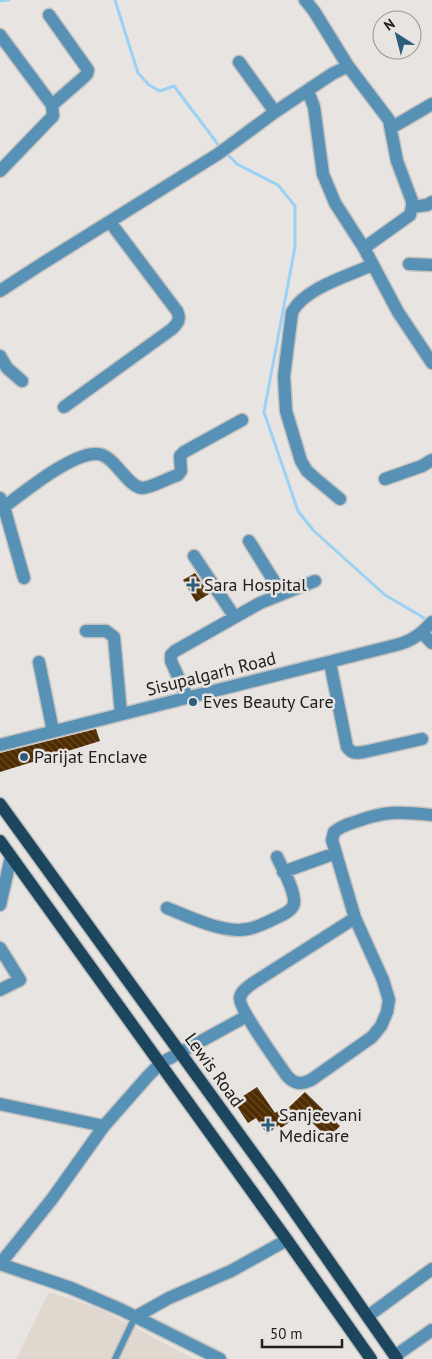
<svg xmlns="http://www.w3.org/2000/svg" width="432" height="1359" viewBox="0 0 432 1359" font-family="'PT Sans',sans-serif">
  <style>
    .built { fill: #e0d7cf }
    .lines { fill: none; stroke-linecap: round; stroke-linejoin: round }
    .stream { stroke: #9cd1f4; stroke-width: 3 }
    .building { fill: url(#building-back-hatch) }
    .service-casing { stroke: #c3c1bf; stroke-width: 9 }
    .minor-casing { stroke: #c3c1bf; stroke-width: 15 }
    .tertiary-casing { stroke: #c3c1bf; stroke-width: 15 }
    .primary-casing { stroke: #c3c1bf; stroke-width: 15 }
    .service { stroke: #5791b6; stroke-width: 6 }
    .minor { stroke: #5791b6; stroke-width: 12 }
    .tertiary { stroke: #5791b6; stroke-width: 12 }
    .primary { stroke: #1c455e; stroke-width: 12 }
    .poi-dot { fill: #2c5d7b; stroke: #e7e4e2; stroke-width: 2 }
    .labels { text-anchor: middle; stroke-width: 5; stroke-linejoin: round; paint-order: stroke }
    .poi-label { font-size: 18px; fill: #21201f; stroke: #e7e4e2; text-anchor: start }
    .street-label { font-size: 18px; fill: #21201f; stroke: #e7e4e2 }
  </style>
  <defs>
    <pattern id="building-back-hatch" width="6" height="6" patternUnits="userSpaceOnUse" patternTransform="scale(1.25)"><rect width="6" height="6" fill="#4f2c00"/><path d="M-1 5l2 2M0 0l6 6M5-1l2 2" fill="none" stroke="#654926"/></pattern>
  </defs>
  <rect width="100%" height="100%" fill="#e7e4e2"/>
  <path class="built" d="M49 1292 102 1310 194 1359H16Z"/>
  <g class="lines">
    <path class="stream" d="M115 0 138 73 149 85 160 91 174 86 220 147
      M0 1 9 0
      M225 152 237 164 278 185 295 206V247L264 412 298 511 313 530 385 595 421 616 429 622"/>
  </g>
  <path class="building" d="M195 573 209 594 196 602 183 580Z
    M96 729 100 741 0 772V753Z
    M257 1087 275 1113 283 1108 285 1111 305 1092 340 1126 328 1138 302 1113 281 1128 279 1125 267 1134 256 1118 248 1123 234 1102Z"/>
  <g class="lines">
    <defs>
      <path id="service" d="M115 1359 135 1317"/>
      <path id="minor" d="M305 0 314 11 348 66 389 120 397 161 412 201V207L410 215 364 248
        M49 15 88 70 87 74 83 78 52 105
        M0 35 52 105 53 116 0 171
        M239 62 275 112
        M308 91 314 107 323 174 335 203 364 248 398 312 432 363
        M391 128 432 104
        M412 207 427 205 432 202
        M409 264 432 265
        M0 291 40 265 218 154 275 112 332 74 348 66
        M0 356 7 368 22 381
        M64 407 172 329C178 323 181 319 177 311L110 222
        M385 479 422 466 432 460
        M0 498 4 507 24 578
        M340 499 316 479 307 471 301 461 286 411 284 376 292 312C305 288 348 276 372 265
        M4 507C24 492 73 452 97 454 114 454 127 487 142 488 151 488 168 478 178 475L181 471 180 456 184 452 242 420
        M249 541 282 594
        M194 556 234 616
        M86 631H106L114 637 121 714
        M422 633 432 643
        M39 662 53 731
        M330 663 347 747C352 754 356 753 364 752L422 739
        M187 697 171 661V655L175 651 260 603 315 581
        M283 872 336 853
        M0 905 11 857
        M167 908C190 917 223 934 248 929 259 927 270 921 280 916 287 913 295 908 294 900 293 886 283 870 277 857
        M355 918 253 983C248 987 241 991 240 998 238 1008 279 1064 287 1076 295 1084 300 1085 311 1080L372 1037 381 1026 387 1012 389 1000 383 980 355 918 332 840 334 832C340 827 348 824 355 822 386 810 400 812 432 815
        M0 948 20 980 0 990
        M0 1104 104 1126
        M0 1264 52 1199 104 1126 148 1076 161 1063 247 1016
        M368 1316 432 1269
        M135 1317 169 1298 231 1271 287 1240
        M395 1356 432 1330"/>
      <path id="tertiary" d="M0 745 396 645C412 641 421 634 432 622
        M0 1264 71 1288 122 1310 220 1359"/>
      <path id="primary" d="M0 804 276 1185 397 1359
        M0 841 287 1240 371 1359"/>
    </defs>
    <use href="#service" class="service-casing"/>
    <use href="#minor" class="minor-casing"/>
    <use href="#tertiary" class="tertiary-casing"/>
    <use href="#primary" class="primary-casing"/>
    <use href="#service" class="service"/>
    <use href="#minor" class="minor"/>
    <use href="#tertiary" class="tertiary"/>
    <use href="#primary" class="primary"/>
  </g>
  <g class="poi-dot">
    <path d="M190.5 577.5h5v5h5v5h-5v5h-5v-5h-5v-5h5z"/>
    <circle cx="193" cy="702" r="5"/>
    <circle cx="24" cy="757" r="5"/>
    <path d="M265.5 1117.5h5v5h5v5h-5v5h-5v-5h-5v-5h5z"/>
  </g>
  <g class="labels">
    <g class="poi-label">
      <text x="204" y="591">Sara Hospital</text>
      <text x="203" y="708">Eves Beauty Care</text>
      <text x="34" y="763">Parijat Enclave</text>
      <text x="279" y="1121">Sanjeevani<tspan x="279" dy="21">Medicare</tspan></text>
    </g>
    <g class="street-label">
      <text transform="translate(211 674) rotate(-14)" y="6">Sisupalgarh Road</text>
      <text transform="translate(214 1070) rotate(54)" y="6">Lewis Road</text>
    </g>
  </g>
  <g transform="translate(397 35) rotate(324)"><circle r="24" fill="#e7e4e2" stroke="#989694"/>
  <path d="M0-4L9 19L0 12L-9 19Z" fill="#2c5d7b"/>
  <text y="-8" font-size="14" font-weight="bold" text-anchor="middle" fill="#21201f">N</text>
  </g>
  <path d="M262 1339v8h80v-8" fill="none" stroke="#21201f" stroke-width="2.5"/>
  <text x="270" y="1339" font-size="15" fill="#21201f" stroke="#e7e4e2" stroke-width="4" paint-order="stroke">50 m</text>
</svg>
